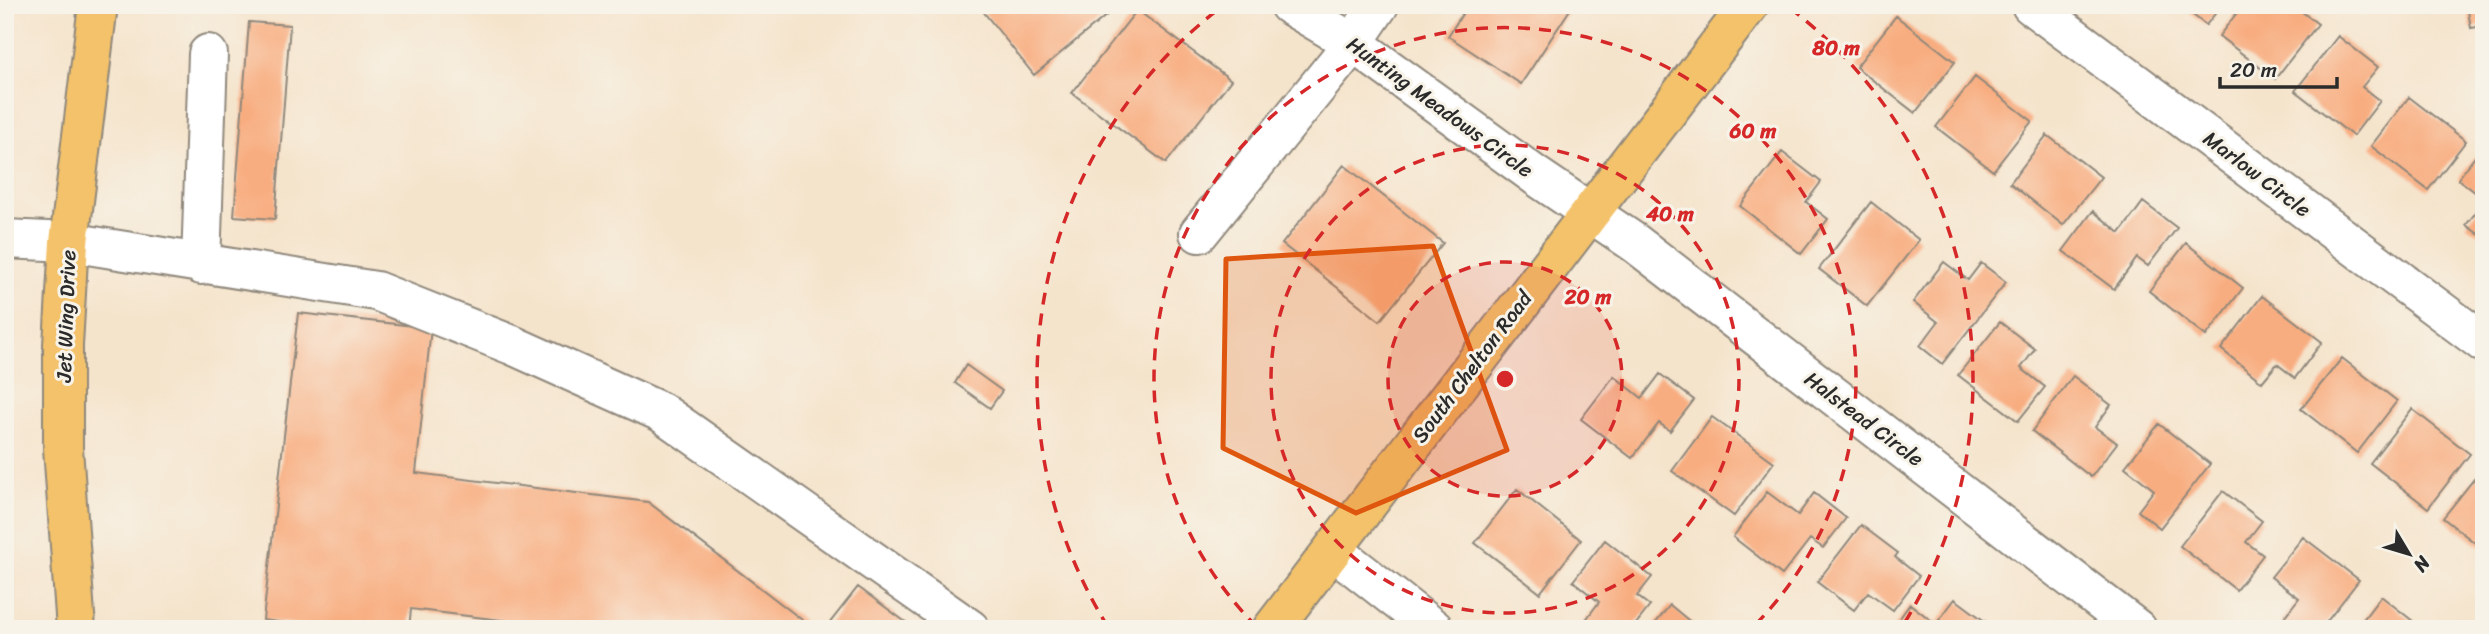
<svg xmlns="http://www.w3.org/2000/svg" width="2489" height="634" viewBox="0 0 2489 634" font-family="Sriracha,sans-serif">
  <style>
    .building { fill: #f8ad80 }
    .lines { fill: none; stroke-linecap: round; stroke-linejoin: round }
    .minor-casing { stroke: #90887c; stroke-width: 42 }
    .major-casing { stroke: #90887c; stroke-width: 42 }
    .minor { stroke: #fff; stroke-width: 38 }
    .major { stroke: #f3c26a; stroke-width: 38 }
    .marked { fill: #df570e; fill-opacity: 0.2; stroke: #df570e; stroke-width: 5; stroke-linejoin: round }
    .ring { fill: none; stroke: #d62828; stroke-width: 3.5; stroke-dasharray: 12 9 }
    .labels { text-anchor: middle; stroke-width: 6; stroke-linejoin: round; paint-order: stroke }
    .street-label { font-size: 21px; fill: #2b2b2b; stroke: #f7f3e8 }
    .centre { fill: #d62828; stroke: #f7f3e8; stroke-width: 3.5 }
    .ring-label { font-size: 21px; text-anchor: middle; font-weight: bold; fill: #d62828; stroke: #f7f3e8; stroke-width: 6; stroke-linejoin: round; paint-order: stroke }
  </style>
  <rect width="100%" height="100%" fill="#f7f3e8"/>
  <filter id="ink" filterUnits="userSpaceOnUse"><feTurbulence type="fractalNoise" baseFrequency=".0143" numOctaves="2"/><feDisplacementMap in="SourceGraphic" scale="14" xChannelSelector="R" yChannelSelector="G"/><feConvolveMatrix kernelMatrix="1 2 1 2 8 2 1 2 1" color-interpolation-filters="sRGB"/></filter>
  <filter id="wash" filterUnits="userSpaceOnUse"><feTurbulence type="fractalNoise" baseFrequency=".00686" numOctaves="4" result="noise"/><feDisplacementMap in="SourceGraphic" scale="28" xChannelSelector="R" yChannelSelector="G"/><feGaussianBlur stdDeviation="1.57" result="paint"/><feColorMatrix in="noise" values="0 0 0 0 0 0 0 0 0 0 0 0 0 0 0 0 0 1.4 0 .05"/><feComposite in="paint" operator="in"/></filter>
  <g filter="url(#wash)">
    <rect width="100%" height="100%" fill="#f5e4cc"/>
    <g id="blocks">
      <path class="building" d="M978 5H1119L1034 75Z
        M1468 5H1573L1521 84 1448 36Z
        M2180 5H2222L2206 25Z
        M2243 5H2293L2318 24 2275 79 2219 36Z
        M2467 5H2484V26L2471 28Z
        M1137 10 1231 80 1166 163 1072 93Z
        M1896 16 1955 62 1915 113 1856 67Z
        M249 22 290 25 275 219 234 216Z
        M2338 36 2378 67 2362 87 2380 101 2353 136 2295 91Z
        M1975 77 2032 121 1993 171 1936 127Z
        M2409 97 2466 141 2428 190 2371 146Z
        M2047 135 2101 177 2063 225 2010 183Z
        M2484 145V199L2458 179Z
        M1782 152 1821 182 1806 202 1828 219 1801 254 1740 206Z
        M1344 165 1443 243 1380 321 1282 244Z
        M1871 202 1919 240 1867 306 1819 269Z
        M2143 202 2177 228 2148 266 2137 258 2114 289 2063 251 2093 211 2120 233Z
        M2484 202V238L2466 225Z
        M2186 243 2243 288 2206 336 2149 291Z
        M1944 262 1968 280 1981 263 2006 282 1942 364 1920 346 1938 322 1913 302Z
        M2262 296 2322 342 2295 378 2277 364 2262 382 2221 349Z
        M298 313 431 328 416 473 648 502 814 629H574L411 609 409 629H330L263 620Z
        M2000 322 2035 349 2021 368 2045 387 2018 421 1958 375Z
        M2342 358 2397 401 2357 453 2301 409Z
        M966 365 1002 391 990 408 955 383Z
        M1660 374 1694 400 1670 431 1659 423 1632 458 1581 419 1614 376 1642 398Z
        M2073 376 2111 405 2095 427 2117 443 2091 477 2032 431Z
        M2412 409 2470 454 2428 508 2370 463Z
        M1712 417 1774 462 1734 516 1672 471Z
        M2159 424 2210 464 2160 528 2138 511 2154 490 2125 467Z
        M2482 469 2484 471V550L2443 518Z
        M1517 489 1581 540 1540 593 1475 543Z
        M2223 491 2262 521 2246 542 2263 555 2236 590 2180 546Z
        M1767 492 1798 515 1814 493 1846 518 1823 548 1810 539 1782 575 1733 537Z
        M1861 525 1898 553 1895 557 1919 576 1893 610 1868 592 1854 610 1817 582Z
        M2303 537 2359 580 2321 629H2290L2281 621 2299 598 2271 577Z
        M1605 540 1652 577 1637 596 1650 606 1632 629H1579L1599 602 1573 581Z
        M858 587 915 629H825Z
        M2381 596 2423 629H2356Z
        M1955 599 1990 625 1987 629H1892L1910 604 1936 624Z
        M1670 605 1699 629H1651Z"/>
    </g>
  </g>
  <g filter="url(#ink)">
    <use href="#blocks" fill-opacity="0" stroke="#90887c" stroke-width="2"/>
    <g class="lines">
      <defs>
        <path id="minor" d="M1289 5 1353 43 1536 176 1635 243 2137 629
          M2031 5 2484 343
          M1199 233 1353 43 1379 5
          M5 239 69 242 376 291 512 345 661 412 970 629
          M201 265 208 54
          M1333 550 1434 629"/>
        <path id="major" d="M76 629 63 448V345L69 242 98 5
          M1272 629 1749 5"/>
      </defs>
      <use href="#minor" class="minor-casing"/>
      <use href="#major" class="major-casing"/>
      <use href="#minor" class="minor"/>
      <use href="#major" class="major"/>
    </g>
  </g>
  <path class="marked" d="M1433 246 1507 450 1356 513 1223 448 1226 259Z"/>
  <circle cx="1505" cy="379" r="117" fill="#d62828" fill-opacity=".12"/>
  <g class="ring">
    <circle cx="1505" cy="379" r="117"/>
    <circle cx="1505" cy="379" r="234"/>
    <path d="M1257 627A351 351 0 1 1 1753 627"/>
    <path d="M1108 627A468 468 0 0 1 1220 8M1790 8A468 468 0 0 1 1902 627"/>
  </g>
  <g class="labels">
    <g class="street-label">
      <text transform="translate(1440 107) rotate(36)" y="7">Hunting Meadows Circle</text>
      <text transform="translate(2257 174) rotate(37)" y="7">Marlow Circle</text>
      <text transform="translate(66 316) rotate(-88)" y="7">Jet Wing Drive</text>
      <text transform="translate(1472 367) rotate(-53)" y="7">South Chelton Road</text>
      <text transform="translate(1864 419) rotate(37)" y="7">Halstead Circle</text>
    </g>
  </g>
  <circle cx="1505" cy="379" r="10" class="centre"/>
  <g class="ring-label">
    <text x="1836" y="55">80 m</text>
    <text x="1753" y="138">60 m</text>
    <text x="1670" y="221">40 m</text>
    <text x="1588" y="304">20 m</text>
  </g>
  <rect width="2489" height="634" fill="none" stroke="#f7f3e8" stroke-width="28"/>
  <g transform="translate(2409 554) rotate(128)" stroke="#f7f3e8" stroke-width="5" paint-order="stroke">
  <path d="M0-5L12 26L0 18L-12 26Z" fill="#2b2b2b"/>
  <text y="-10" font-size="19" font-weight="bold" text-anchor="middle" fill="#2b2b2b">N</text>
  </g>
  <path d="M2220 77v10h117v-10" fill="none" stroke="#2b2b2b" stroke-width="3.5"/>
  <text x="2230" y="77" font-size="21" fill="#2b2b2b" stroke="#f7f3e8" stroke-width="5" paint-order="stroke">20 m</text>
</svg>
